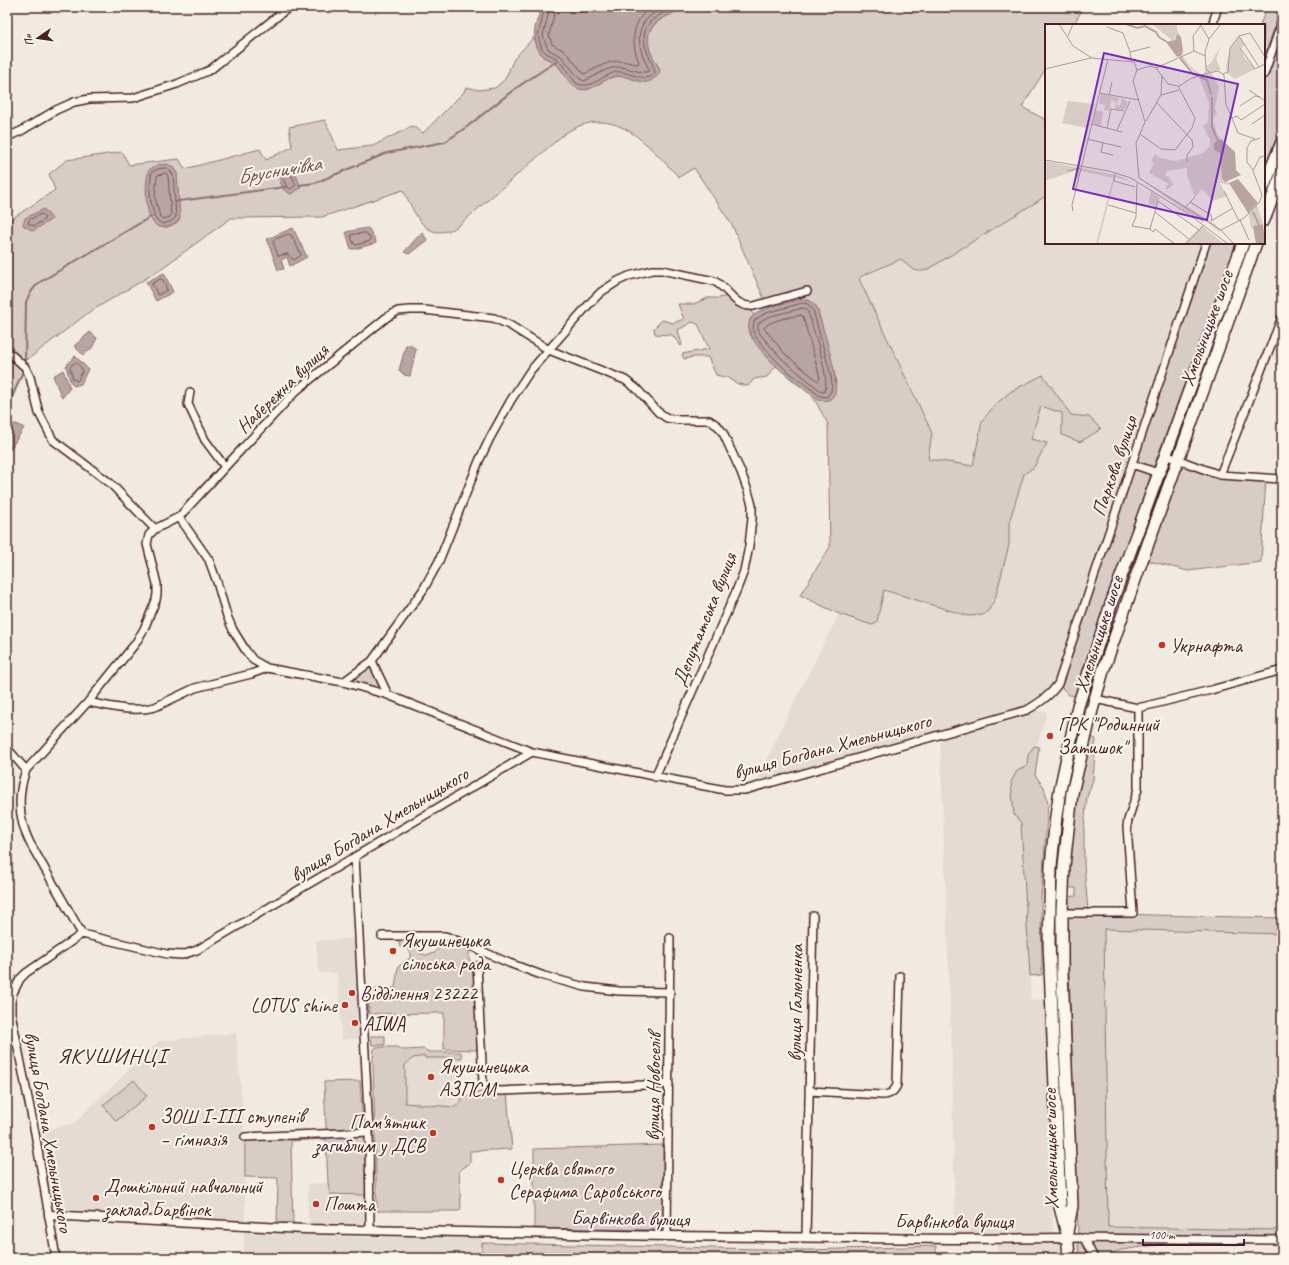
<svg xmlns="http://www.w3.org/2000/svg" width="1289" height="1265" viewBox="0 0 1289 1265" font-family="Caveat,sans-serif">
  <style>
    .built { fill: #e4dbd2 }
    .green { fill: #d8ccc6; stroke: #917678 }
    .water { fill: #b8a4a2; stroke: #8c6f72 }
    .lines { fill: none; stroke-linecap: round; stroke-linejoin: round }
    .shore { stroke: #76545b; stroke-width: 1 }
    .stream { stroke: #8c6f72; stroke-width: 2 }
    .minor-casing { stroke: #4a1f2b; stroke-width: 10 }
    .tertiary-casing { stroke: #4a1f2b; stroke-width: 11 }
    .trunk-casing { stroke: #4a1f2b; stroke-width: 14 }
    .minor { stroke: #fbf7ec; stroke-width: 7 }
    .tertiary { stroke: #fbf7ec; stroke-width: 8 }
    .trunk { stroke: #fbf7ec; stroke-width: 11 }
    .poi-dot { fill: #c8321e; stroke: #fbf7ec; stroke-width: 1.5 }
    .labels { text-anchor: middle; stroke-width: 4; stroke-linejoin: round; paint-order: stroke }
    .street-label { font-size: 20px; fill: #4a1f2b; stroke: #fbf7ec }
    .poi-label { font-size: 20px; fill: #4a1f2b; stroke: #fbf7ec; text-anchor: start }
    .water-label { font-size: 21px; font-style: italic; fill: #704e55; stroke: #fbf7ec }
    .quarter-label { font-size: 22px; letter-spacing: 1px; fill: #4a1f2b; stroke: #fbf7ec }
    .inset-river { fill: none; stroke: #b8a4a2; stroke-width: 2 }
    .inset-road { fill: none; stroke: #ae9998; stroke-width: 1 }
    .view { fill: #7b2cbf; fill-opacity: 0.15; stroke: #7b2cbf; stroke-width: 2 }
    .inset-edge { fill: none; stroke: #4a1f2b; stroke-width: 2 }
  </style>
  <rect width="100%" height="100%" fill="#f0eae0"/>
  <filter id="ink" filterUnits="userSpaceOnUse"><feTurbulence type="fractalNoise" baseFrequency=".025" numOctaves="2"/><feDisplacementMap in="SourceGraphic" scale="8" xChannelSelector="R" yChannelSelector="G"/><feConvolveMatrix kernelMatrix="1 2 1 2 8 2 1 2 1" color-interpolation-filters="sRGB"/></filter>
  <g filter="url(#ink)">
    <path class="built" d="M1046 196V243H1206L1058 684 1028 710 1047 712 1038 743 1033 774 1022 775 1031 1000 1046 999 1053 1238H1078L1079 1258H997V1239H955L952 1059 940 734 754 788 790 710 839 614 872 625 877 621 884 590 968 616 1009 545V523L1021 485 973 466 928 459 932 433 859 279 901 259 913 269 927 270Z
      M1104 929 1282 934V1230L1108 1227Z
      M355 938 359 1038 342 1040 337 973H319L316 941Z
      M236 1033 245 1137V1226L301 1233 359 1237 444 1236 482 1238V1258H243L245 1227 49 1215 35 1133 74 1123 159 1041Z
      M425 1056H460L461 1102 455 1107 405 1103V1066L413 1058Z
      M328 1183 331 1194 366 1195V1220L363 1223 356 1226H311L308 1215V1184Z"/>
    <path class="green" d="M686 7H1084L1073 25H1046V68L1022 107 1046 120V196L927 270C914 274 910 267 901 259L862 276 859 279 932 433 928 459 973 466 982 421 994 406 1010 392 1043 375 1071 415 1089 417 1101 429 1080 442 1062 435V413L1041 406 1031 439 1047 443 1034 467 1024 474 1009 523V545L995 599 988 611 983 615 968 616 884 590 877 621 875 624 872 625 839 614 800 595 830 547 828 424 812 395 818 398 836 384 834 371 817 308C813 302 810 300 803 299L768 308 732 225 694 168 679 177C645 143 615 101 564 134L457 227C424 244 416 214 403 190L322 217 231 218 155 273 88 313 23 363 7 349V233L10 231 7 222 55 190 49 174 67 160 122 152 129 165 179 159 185 169 260 149 266 160 292 147 289 127 325 120 338 150 373 146 412 126 423 133 464 92 466 87 479 90 495 88 505 79 514 59 534 37 536 45 543 57 555 62 574 86 586 90C596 86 606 78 617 76 635 74 640 90 658 75 660 67 657 65 653 58 637 25 662 19 686 7Z
      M1267 7H1281L1264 58V25H1260Z
      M1282 22V124L1264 171V74Z
      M1206 243H1237L1152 471 1076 696 1069 695 1058 684Z
      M727 296 738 306 752 311 754 315 750 319 749 331 752 338 776 366 767 377 754 379 748 386 738 384 729 378 716 375 708 357H694L684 359 682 354 709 349 698 324 692 322 678 330 682 345 681 346 672 335 655 334 654 328 662 320 673 323 684 319 678 304H693L708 298H719Z
      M7 351 25 367 7 409Z
      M1181 461 1220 475 1266 478 1261 562 1188 571 1146 560Z
      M372 661 388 695 343 682Z
      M1091 737 1096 739 1093 780 1087 797 1084 829V864L1088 911H1067L1068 897 1076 896V888H1068L1069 869 1078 792Z
      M1034 746 1039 747 1035 775 1044 787 1048 804 1041 899 1042 975 1030 976 1021 823 1014 815 1011 782 1017 771 1027 766 1028 755Z
      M1067 913 1282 918V934L1104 929 1108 1227 1282 1230V1240L1200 1239 1121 1250C1116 1252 1111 1252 1109 1258H1079Z
      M398 939H421L420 953 425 955 435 953 440 945 445 940 469 948V960L474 963 477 1050 444 1049V1013L369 1014 368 990 395 988 398 967 410 958 411 954 408 948 400 947Z
      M371 1036H385V1045H372Z
      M377 1047H396L404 1050 424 1049 429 1052H461L462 1058H425V1056L413 1058 405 1065V1103L455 1107 461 1102V1099L480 1092 507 1093 512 1149 470 1151V1163L459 1171 461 1208 459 1211H377L373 1061 374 1049Z
      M134 1080 147 1096 116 1121 103 1105Z
      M360 1081 363 1127 360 1130H327L326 1127 324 1082Z
      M364 1134 366 1138V1195L330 1194 328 1183 326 1139 291 1141 293 1226 277 1224 278 1178 245 1177V1140Z
      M663 1145V1228L661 1230 534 1228V1149Z
      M482 1243 807 1250 936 1246V1255H997V1258H482Z"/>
    <path class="water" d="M542 7H686C676 12 658 19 652 27 645 38 649 51 655 61 656 63 659 67 660 69 660 75 653 80 648 82 637 84 627 73 613 77 602 80 591 93 579 89 569 87 563 69 555 63 553 61 550 60 547 59 542 56 540 53 538 48 531 31 536 23 542 7Z
      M167 164 172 166 177 173 180 218C177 224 173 225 167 227 143 233 144 184 149 170L157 165Z
      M293 167 301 188 291 194 284 190 276 173Z
      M44 209 52 219 33 231 23 225 25 218Z
      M293 228 307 257 290 266 287 257 281 260 284 269 278 270 267 239Z
      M367 228 369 229 376 241V243L355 249H351L346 232Z
      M422 232 427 240 409 254 404 252Z
      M164 273 173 292 156 301 146 282Z
      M803 299C810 300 813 302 817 308 822 326 839 376 835 392 833 400 826 402 818 400 804 389 733 339 752 317 762 306 788 303 803 299Z
      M90 332 97 338 92 348 83 355 74 346Z
      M406 345H410L416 349 410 376 404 375 399 370Z
      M75 356 88 369 81 384 74 386 70 381 66 366Z
      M63 370 70 388 62 398 53 376Z
      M17 424 24 428 7 454V427L9 425Z"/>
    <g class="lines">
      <path class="shore" d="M545 7 538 36 542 49 546 53 558 59 576 83C589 91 603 75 616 72 628 70 645 84 654 74 659 68 633 41 650 22 657 15 668 11 677 7
        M550 7 543 36 547 47 549 50 561 56 580 79 584 81C595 77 605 68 617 67 627 66 641 75 649 71V69C641 54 633 33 647 19 653 13 659 10 666 7
        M556 7 549 35 552 44 566 52 584 74C596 69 606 61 620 61 626 61 632 64 638 64L639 62C630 41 632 18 653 7
        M167 168 170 170 173 175 176 217 172 221 163 224 156 220C150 203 148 190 152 172L158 169Z
        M166 173 168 176 171 215 170 217 163 219 160 217 155 198 157 176Z
        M289 173 291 174 296 185 291 189 287 187 282 177 283 175Z
        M42 214 45 217 44 220 34 226 28 223 29 220Z
        M366 233 370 238V241L356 245 354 244 351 237V235Z
        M289 234 291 235 301 254 300 256 294 260 287 254 278 256 273 242 274 240Z
        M161 279 163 280 167 290 158 295 152 284Z
        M803 303 808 304 813 310 830 372 832 384 831 391 827 397 820 396 785 369 771 355 755 336 753 330 754 321 762 315 770 312Z
        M804 308 807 309 808 312C812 326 832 382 824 392H822L781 358 760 334 758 329V324L764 319 771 316Z
        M801 315 803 317 819 374 820 379 818 381 785 354 764 328C769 320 792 317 801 315Z
        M74 363H77L83 370 78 380 77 381 73 379 70 368Z"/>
      <path class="stream" d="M299 185 315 183 387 153 445 142 468 126 516 88 557 61
        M176 202 179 201 285 187
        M25 363 26 302C29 294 33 288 40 282L152 216
        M7 409 24 369"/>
      <defs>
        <path id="minor" d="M1212 25 1218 7
          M1264 74 1282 22
          M7 137 21 131 56 110 74 102 89 99 133 98 177 84 210 70 289 7
          M7 351 25 367 30 377 39 413 53 440 110 483 155 529
          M190 392 188 404 205 440 225 467
          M1165 455 1220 475 1282 479
          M1132 464 1158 473
          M1220 475 1282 317
          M179 517 209 560 217 582 227 616 233 630 246 651 253 660 267 668 343 682 388 695 532 752
          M372 661 388 695
          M343 682 372 661 423 590 439 561 479 461 490 438 511 400 530 371 590 303 601 292 618 281 629 276 652 270H662L714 281C730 289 734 308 754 306L807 291
          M1095 699 1138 708 1211 690 1282 670
          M88 702C109 706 133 713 155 707L195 688 251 674 267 668
          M7 748 26 770
          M355 857 369 1132 370 1229
          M1062 913H1133L1127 826 1128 820 1138 789V708
          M82 934 30 843C18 819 17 795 26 770L88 702 135 644 144 629 156 600 157 594V584L147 544 149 535 155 529 179 517 225 467 296 391 387 317 398 311 410 310H424L494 318 511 326 549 350 625 380 637 389 658 412 667 418 679 420H709L718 426 723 433 741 472 748 491 752 505V518L749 546 744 571 737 589 655 777
          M382 936H445L468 945 509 963 544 976 585 987 619 991 670 992
          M477 966 483 1083 488 1089 500 1091 669 1084
          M7 1040 17 1043
          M809 1091 882 1095C890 1095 894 1092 897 1085L900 976
          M245 1137 369 1132
          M667 1236 670 938
          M806 1237 813 916
          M1067 1238 1282 1240
          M1084 1238 1094 1258
          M56 1258 35 1133 11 1013V1002L13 993 20 979 26 973 82 934 167 954 182 955 197 950 532 752 725 790H745L1027 710C1039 703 1050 696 1058 684L1206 243"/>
        <path id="tertiary" d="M49 1215 245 1226 305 1229 667 1236 955 1239 1067 1238"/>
        <path id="trunk" d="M1264 186 1282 142
          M1264 220 1282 173
          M1066 1230 1060 1207 1049 942 1051 866 1056 816 1060 790 1078 706 1111 604 1243 243
          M1069 1258 1067 1232 1072 1206 1062 972V913L1064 866 1072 793 1092 710 1103 671 1131 591 1256 243"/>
      </defs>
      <use href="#minor" class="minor-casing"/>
      <use href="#tertiary" class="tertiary-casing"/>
      <use href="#trunk" class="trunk-casing"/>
      <use href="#minor" class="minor"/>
      <use href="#tertiary" class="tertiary"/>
      <use href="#trunk" class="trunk"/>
    </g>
  </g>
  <g class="poi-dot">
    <circle cx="1162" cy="645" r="4"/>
    <circle cx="1050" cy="736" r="4"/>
    <circle cx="393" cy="951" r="4"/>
    <circle cx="352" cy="993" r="4"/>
    <circle cx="345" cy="1005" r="4"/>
    <circle cx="355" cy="1023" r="4"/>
    <circle cx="431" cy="1077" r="4"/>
    <circle cx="152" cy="1127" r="4"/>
    <circle cx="433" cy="1133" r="4"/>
    <circle cx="501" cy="1180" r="4"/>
    <circle cx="96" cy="1198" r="4"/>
    <circle cx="316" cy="1204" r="4"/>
  </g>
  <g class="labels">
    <g class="street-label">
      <text transform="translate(1206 328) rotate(-70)" y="7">Хмельницьке шосе</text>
      <text transform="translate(282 388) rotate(-44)" y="7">Набережна вулиця</text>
      <text transform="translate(1114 466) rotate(-71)" y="7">Паркова вулиця</text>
      <text transform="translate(704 619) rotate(-68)" y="7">Депутатська вулиця</text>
      <text transform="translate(1098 634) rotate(-72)" y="7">Хмельницьке шосе</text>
      <text transform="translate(832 746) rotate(-15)" y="7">вулиця Богдана Хмельницького</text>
      <text transform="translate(379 824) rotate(-31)" y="7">вулиця Богдана Хмельницького</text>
      <text transform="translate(795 1003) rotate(-89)" y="7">вулиця Галюненка</text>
      <text transform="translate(653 1087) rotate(-89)" y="7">вулиця Новоселів</text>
      <text transform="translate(49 1132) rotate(80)" y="7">вулиця Богдана Хмельницького</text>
      <text transform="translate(1050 1149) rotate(-91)" y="7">Хмельницьке шосе</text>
      <text transform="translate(630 1218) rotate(1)" y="7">Барвінкова вулиця</text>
      <text x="954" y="1228">Барвінкова вулиця</text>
    </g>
    <g class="poi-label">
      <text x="1170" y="652">Укрнафта</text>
      <text x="1058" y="731">ГРК "Родинний<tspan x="1058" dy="23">Затишок"</tspan></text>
      <text x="401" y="947">Якушинецька<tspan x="401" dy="23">сільська рада</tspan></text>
      <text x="360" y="1000">Відділення 23222</text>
      <text x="337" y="1012" text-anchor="end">LOTUS shine</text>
      <text x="363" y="1030">AIWA</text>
      <text x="439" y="1073">Якушинецька<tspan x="439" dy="23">АЗПСМ</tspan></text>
      <text x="160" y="1123">ЗОШ І-ІІІ ступенів<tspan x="160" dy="23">– гімназія</tspan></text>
      <text x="425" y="1129" text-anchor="end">Пам'ятник<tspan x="425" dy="23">загиблим у ДСВ</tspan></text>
      <text x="509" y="1175">Церква святого<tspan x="509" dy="23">Серафима Саровського</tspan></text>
      <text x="104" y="1193">Дошкільний навчальний<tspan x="104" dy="23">заклад Барвінок</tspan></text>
      <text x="324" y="1211">Пошта</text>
    </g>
    <g class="water-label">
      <text transform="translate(279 170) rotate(-10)" y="7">Брусничівка</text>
    </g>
    <g class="quarter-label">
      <text x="112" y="1063">ЯКУШИНЦІ</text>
    </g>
  </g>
  <g transform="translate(1045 24)">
    <rect width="220" height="220" fill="#f0eae0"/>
    <path d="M107 0H132V7L136 13 132 10 128 17ZM194 12 200 21 196 24 199 33 210 45 190 55 182 49 181 42 185 25ZM176 21 171 35 176 46 166 48 174 63 170 84 172 91 169 92 168 96 172 110 176 115 169 120V126L175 129 178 157H183L185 161 175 159 182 172 168 177 157 165 150 173 142 151V144L122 147 120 151 124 153 128 161 121 166V162L124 160 104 149 109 139 106 137 110 130 115 134 131 137 158 129 165 122V116L158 102 163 98 164 79 154 53 134 32 137 31 145 42 155 50H159L161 42 166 39ZM56 70 74 74 71 81 75 82 77 74 79 75 83 80 79 86 70 85 71 78 66 76 65 87 59 86 60 81 54 79ZM23 77 50 80 36 135 33 134 41 104 17 99ZM50 86 58 88 56 102 47 100ZM0 137 71 151 88 158 70 153 53 220H51L68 154 36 147 32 157V146L0 157ZM95 155 166 197 176 206 174 208 160 196 158 199ZM106 167 115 174 111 182 103 180ZM212 181 218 200 208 202 207 206 203 189ZM157 202 179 220H138Z" fill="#d8ccc6"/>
    <path d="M132 10 136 13 138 26 137 31 132 33 121 18 130 16ZM176 115 190 128 191 146 196 151 180 158 177 155 175 129 169 126V119ZM193 155 213 179 203 189 184 159ZM218 200 220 220H211L208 202Z" fill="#b8a4a2"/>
    <path class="inset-river" d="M81 0 92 4 100 2 111 8 114 13 122 18M135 34 148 50 162 56 166 70M167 73V103L173 117M208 188 214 201"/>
    <path class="inset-road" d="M14 0 28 22 47 34 89 38 92 46 88 57 100 98 91 119 94 154 176 206 189 220M156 2 164 15M62 3 78 9 85 28M23 12 28 0M195 24 210 45 220 40M149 27 148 12 157 0M86 36 85 28 105 23M214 43 194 12 205 9 220 33M111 44 149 27 160 32M0 45 46 34M92 46 105 42 111 44 123 60 133 62 150 94 147 104 130 126 116 125 95 110M164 48 161 45 160 28 164 15 176 0M159 50 173 47 179 51 181 80 193 109 210 115M178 50 183 48 185 24 194 12M133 63 145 55 159 50M204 66 220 77M54 69 94 76M64 71 67 58M116 71 117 52M112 79 147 116 148 123 142 131V138M195 82 210 72 215 73M187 94 192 92 196 96 220 80M101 97 116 71 134 66M46 100 77 108M207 100 220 91M62 104 66 85 79 87M72 106 85 77M42 115 76 123M58 119 56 128 68 131M0 136 64 147 86 154 142 189 183 220M208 146 202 138V124L206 117 215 114M22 147 35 144M70 150 69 157 90 163M92 159 91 193 87 202 105 205M179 167 194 197M113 177 154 206M145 178 166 191 167 197M63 181 91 189M141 183 150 173M28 187 27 181 63 35M110 188 144 215M195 196 204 216M166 197 188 184M105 205 113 177M105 205 108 208 110 205 130 220M176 206 199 194 214 179 217 171 208 147 215 133 220 132M141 220 158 202"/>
    <path class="view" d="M59 29 193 60 162 196 28 165Z"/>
    <rect width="220" height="220" class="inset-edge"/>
  </g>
  <rect width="1289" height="1265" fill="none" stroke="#fbf7ec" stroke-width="24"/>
  <rect x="12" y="12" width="1265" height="1241" fill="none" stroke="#4a1f2b" stroke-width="1.5" filter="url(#ink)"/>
  <g transform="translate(38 38) rotate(257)" stroke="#fbf7ec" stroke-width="3" paint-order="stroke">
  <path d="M0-3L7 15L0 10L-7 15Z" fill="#4a1f2b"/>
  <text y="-6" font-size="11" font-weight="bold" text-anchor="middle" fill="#4a1f2b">Пн</text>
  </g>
  <path d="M1143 1239v6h101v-6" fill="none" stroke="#4a1f2b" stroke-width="2"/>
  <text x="1149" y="1239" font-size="12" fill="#4a1f2b" stroke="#fbf7ec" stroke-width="3" paint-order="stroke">100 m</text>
</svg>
